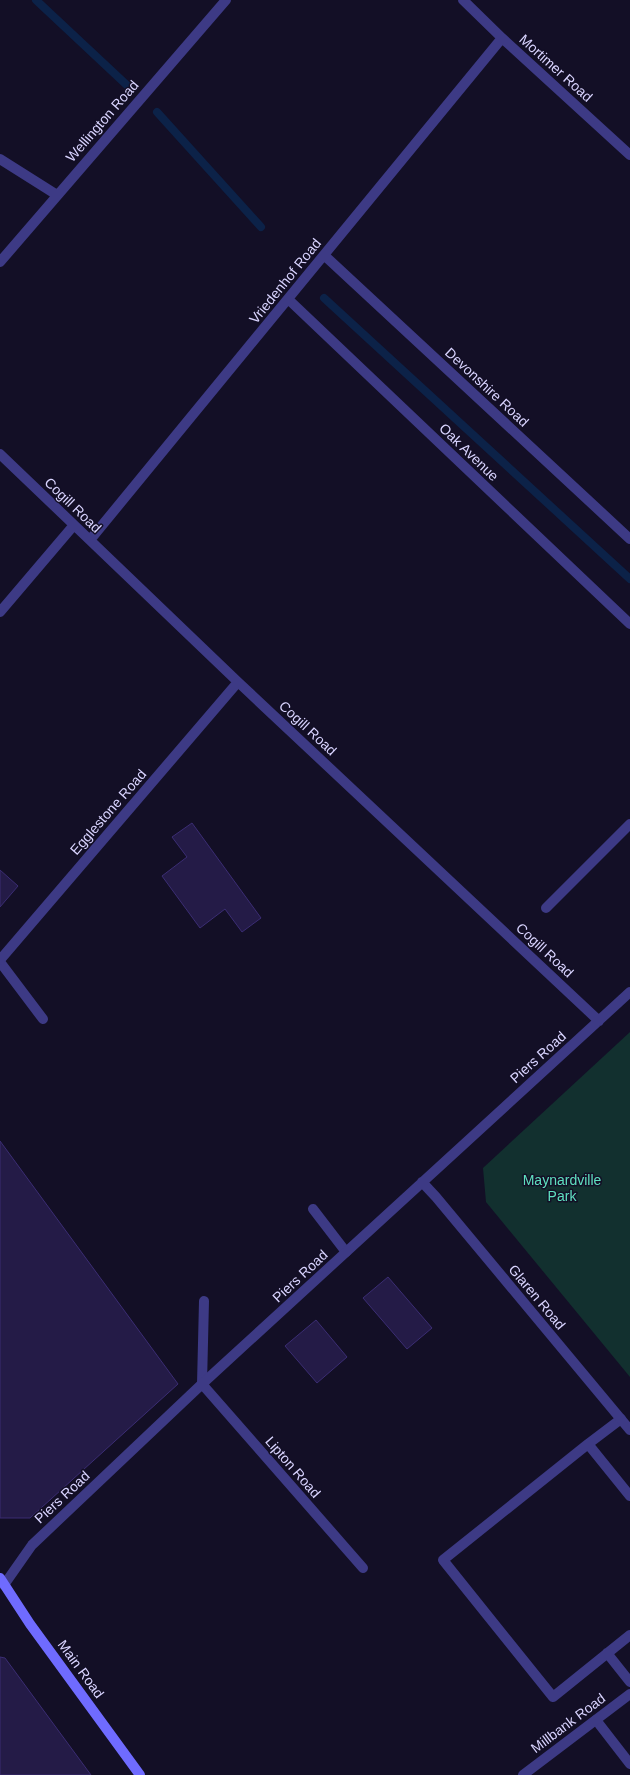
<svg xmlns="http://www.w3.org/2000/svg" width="630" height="1775" viewBox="0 0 630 1775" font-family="Arial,sans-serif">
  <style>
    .green { fill: #12302f }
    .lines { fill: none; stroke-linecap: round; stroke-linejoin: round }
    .stream { stroke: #0c2248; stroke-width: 8 }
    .building { fill: #241b47; stroke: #3b2d73 }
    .lane { stroke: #3d3a85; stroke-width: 10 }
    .street { stroke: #3d3a85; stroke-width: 10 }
    .secondary { stroke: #6f6bff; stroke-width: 10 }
    .labels { text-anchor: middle; stroke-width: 3; stroke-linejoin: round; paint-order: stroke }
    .street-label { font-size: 14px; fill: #d9d4ff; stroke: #130f26 }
    .park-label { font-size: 14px; fill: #5fe0c0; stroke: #130f26 }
  </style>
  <rect width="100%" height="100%" fill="#130f26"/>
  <path class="green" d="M630 1032V1377L486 1202 483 1168Z"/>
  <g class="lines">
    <path class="stream" d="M36 0 131 89
      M157 112 261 227
      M324 298 630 579"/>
  </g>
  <path class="building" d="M192 823 261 918 242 932 225 909 200 928 162 876 187 857 172 837Z
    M0 870 18 886 0 907Z
    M0 1141 178 1384 30 1518H0Z
    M388 1277 432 1328 407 1349 363 1298Z
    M316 1320 347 1357 317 1383 285 1346Z
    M0 1657 5 1658 91 1775H0Z"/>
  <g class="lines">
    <path class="lane" d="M546 908 630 824
      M0 962 43 1019
      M313 1209 346 1252
      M202 1384 204 1301
      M588 1444 621 1419
      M630 1496 588 1444 443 1560 553 1697 630 1635
      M607 1653 630 1682
      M596 1720 630 1764"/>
    <path class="street" d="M463 0 502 38 630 155
      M0 159 57 195
      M324 255 630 539
      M0 262 226 0
      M288 299 630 624
      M0 454 238 682 599 1021
      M90 540 502 38
      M0 612 74 525
      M0 960 238 682
      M422 1182 436 1197 630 1430
      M202 1384 363 1568
      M4 1585 32 1545 202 1384 630 992
      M523 1775 630 1694"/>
    <path class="secondary" d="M0 1578 30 1624 140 1775"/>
  </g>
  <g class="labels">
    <g class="street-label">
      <text transform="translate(556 68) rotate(42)" y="5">Mortimer Road</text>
      <text transform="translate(102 121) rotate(-49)" y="5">Wellington Road</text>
      <text transform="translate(285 281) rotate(-51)" y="5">Vriedenhof Road</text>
      <text transform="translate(487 387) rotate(43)" y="5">Devonshire Road</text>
      <text transform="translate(469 452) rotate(44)" y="5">Oak Avenue</text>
      <text transform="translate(73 505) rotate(44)" y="5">Cogill Road</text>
      <text transform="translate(308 728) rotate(43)" y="5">Cogill Road</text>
      <text transform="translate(108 812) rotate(-49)" y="5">Egglestone Road</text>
      <text transform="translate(545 950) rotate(43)" y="5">Cogill Road</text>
      <text transform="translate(538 1057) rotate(-42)" y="5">Piers Road</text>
      <text transform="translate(300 1276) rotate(-43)" y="5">Piers Road</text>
      <text transform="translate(537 1297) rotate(50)" y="5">Glaren Road</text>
      <text transform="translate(293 1467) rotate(49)" y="5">Lipton Road</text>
      <text transform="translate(62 1497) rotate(-43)" y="5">Piers Road</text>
      <text transform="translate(81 1669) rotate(54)" y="5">Main Road</text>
      <text transform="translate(568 1723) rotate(-37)" y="5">Millbank Road</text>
    </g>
    <g class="park-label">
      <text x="562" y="1185">Maynardville<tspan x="562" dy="16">Park</tspan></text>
    </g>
  </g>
</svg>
